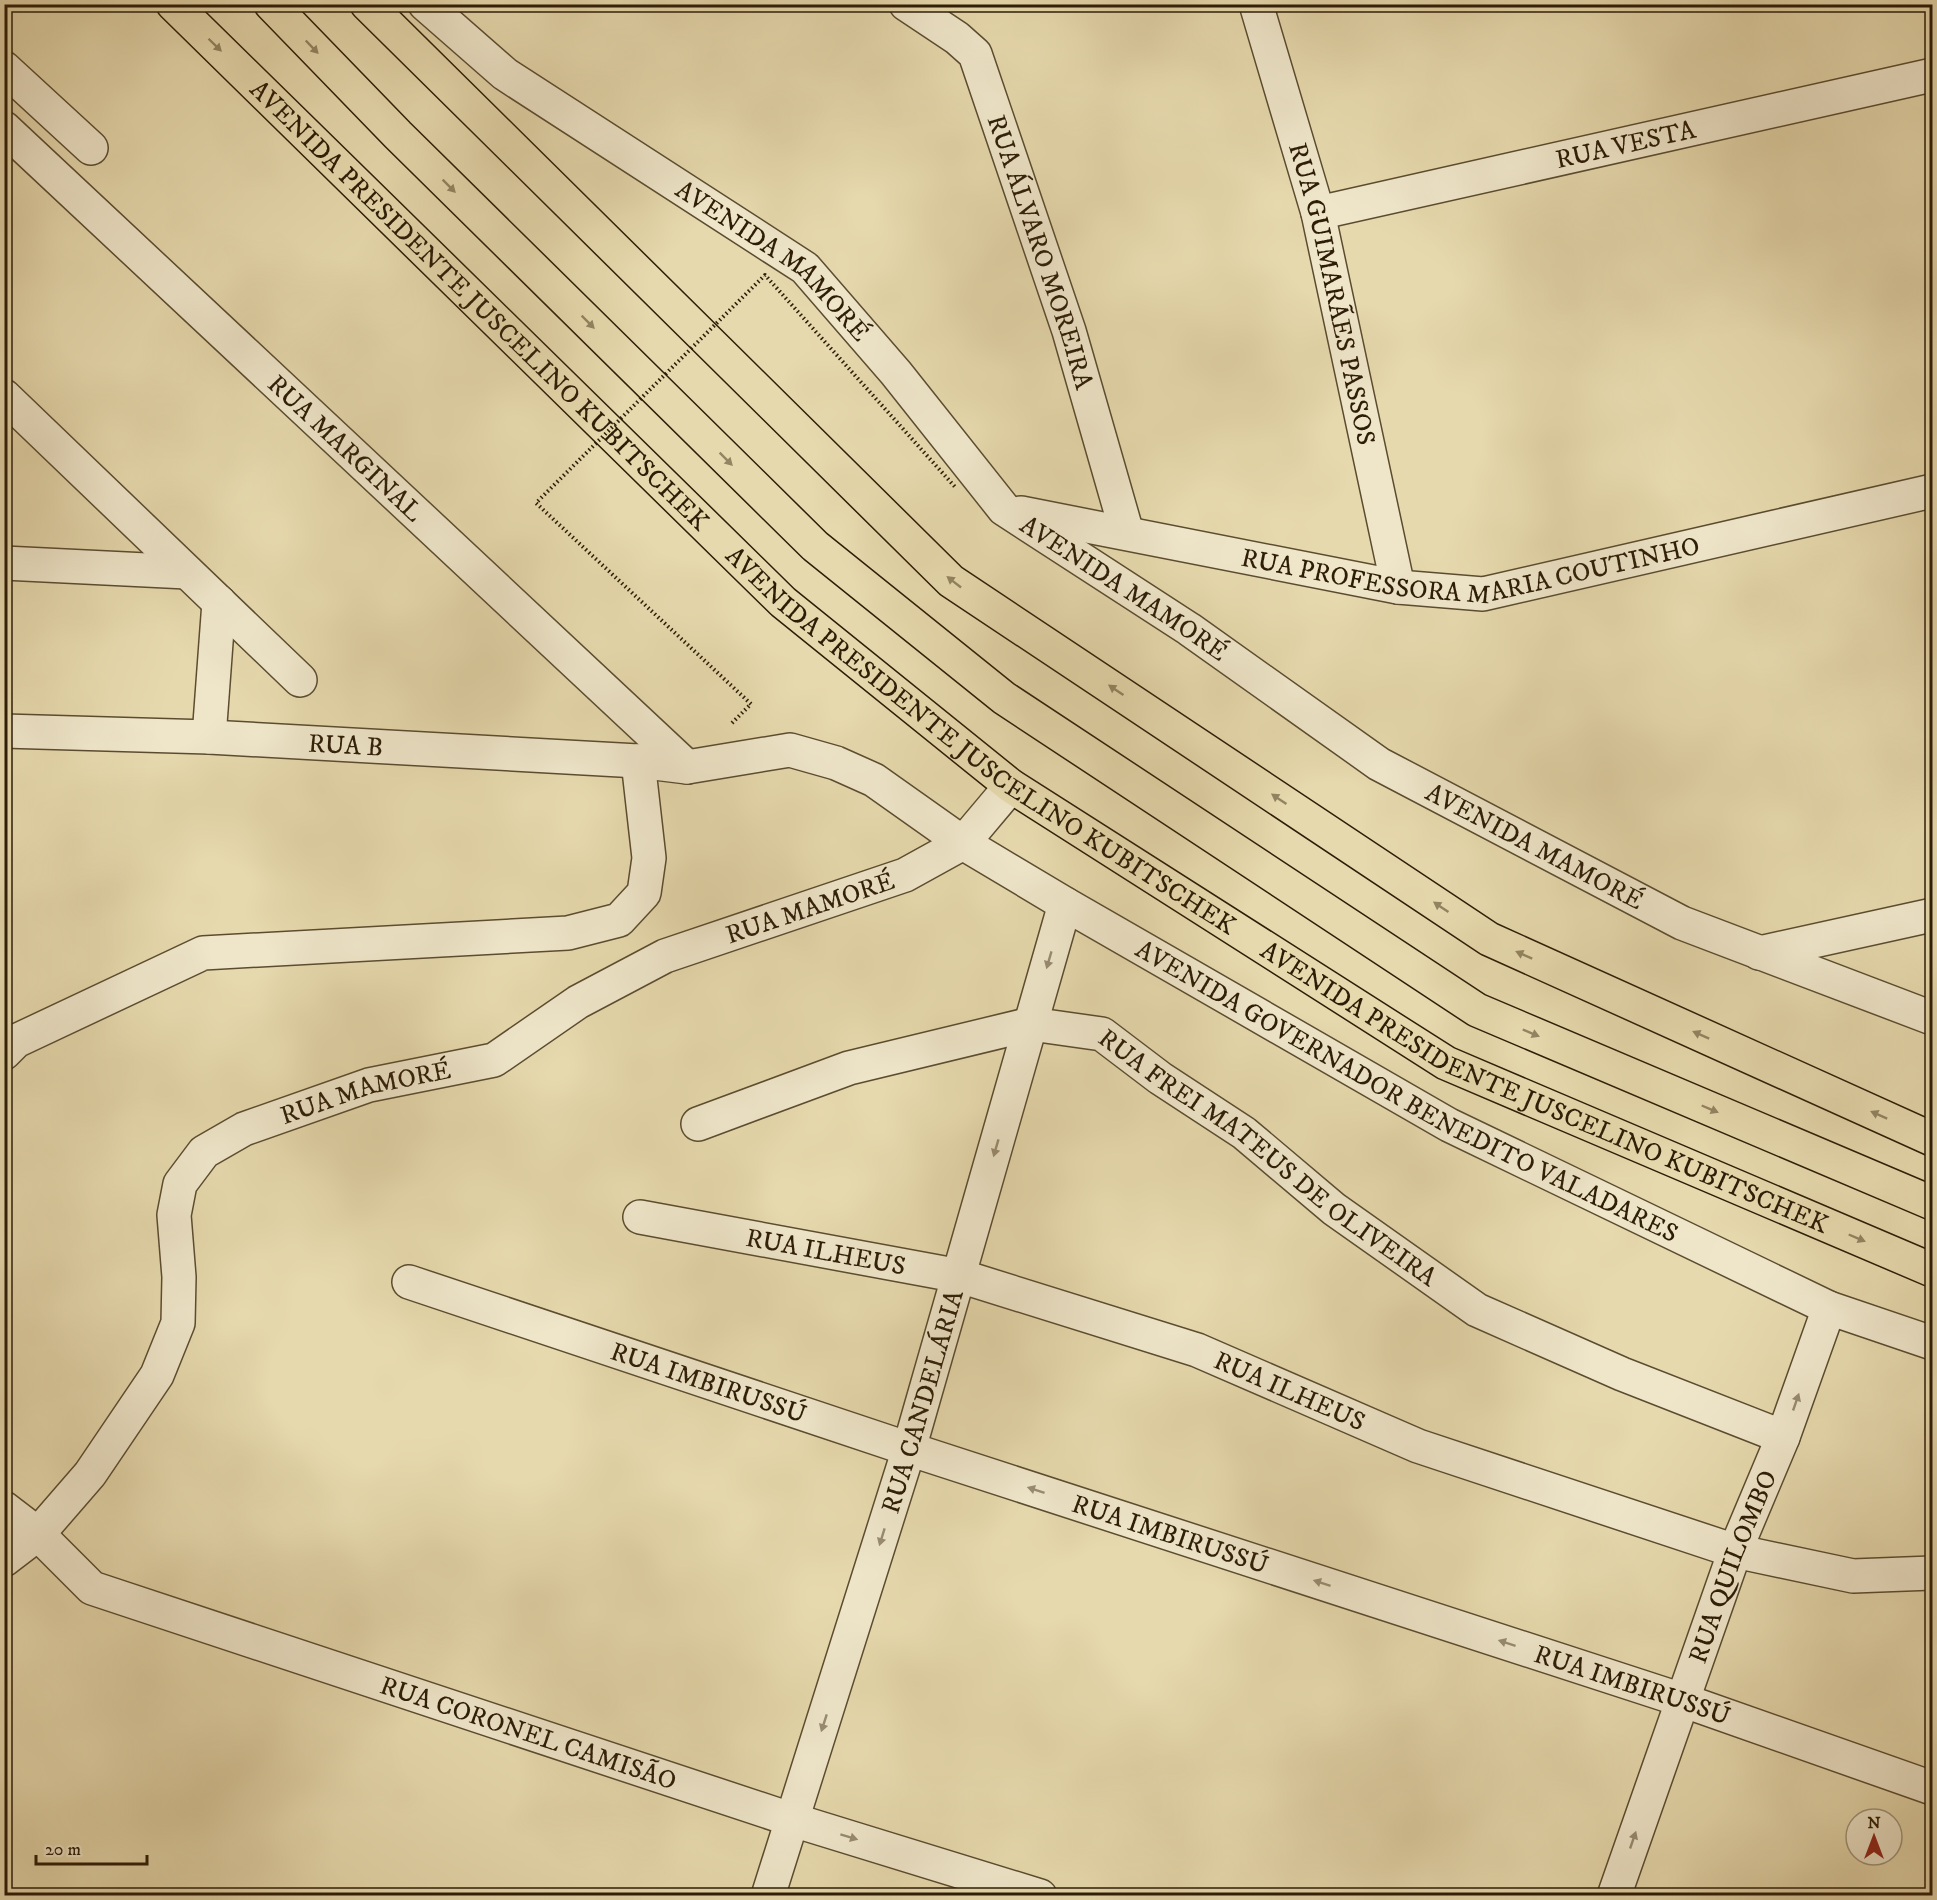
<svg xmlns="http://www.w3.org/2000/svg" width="1937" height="1900" viewBox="0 0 1937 1900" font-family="'IM FELL DW Pica',serif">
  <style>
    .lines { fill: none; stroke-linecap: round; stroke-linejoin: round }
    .minor-casing { stroke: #5b4c30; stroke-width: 36 }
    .major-casing { stroke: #2d1d07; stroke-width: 36 }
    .highway-casing { stroke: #2d1d07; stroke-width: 36 }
    .path { stroke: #2d1d07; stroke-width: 4; stroke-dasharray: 1.5 3; stroke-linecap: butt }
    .minor { stroke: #efe6ca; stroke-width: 33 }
    .major { stroke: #e6d9ad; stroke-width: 33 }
    .highway { stroke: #e6d9ad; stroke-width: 33 }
    .path-bridge { stroke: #2d1d07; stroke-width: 4; stroke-dasharray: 1.5 3; stroke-linecap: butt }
    .oneway { fill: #938462 }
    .oneway2 { fill: #988c72 }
    .labels { text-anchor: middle; stroke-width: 6; stroke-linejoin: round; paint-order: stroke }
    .street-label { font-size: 26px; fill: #2d1d07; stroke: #efe6ca }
  </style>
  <rect width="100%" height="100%" fill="#e6d9ad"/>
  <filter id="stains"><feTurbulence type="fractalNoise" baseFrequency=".00333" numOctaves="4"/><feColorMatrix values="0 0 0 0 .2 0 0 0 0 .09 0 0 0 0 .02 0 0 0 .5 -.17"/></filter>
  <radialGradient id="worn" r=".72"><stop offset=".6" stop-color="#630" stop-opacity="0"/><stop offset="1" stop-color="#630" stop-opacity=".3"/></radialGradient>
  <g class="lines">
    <defs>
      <g id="minor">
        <path id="s1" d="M425 4 505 74 805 268 896 373 1004 509 1189 629 1379 764 1682 923 1932 1018"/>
        <path id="s2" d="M906 4 957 38 975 54 1069 331 1127 533"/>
        <path id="s3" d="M1256 4 1318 213 1398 587"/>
        <path d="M4 68 91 148"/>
        <path id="s4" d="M4 128 687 767"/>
        <path id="s5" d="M1318 213 1932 75"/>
        <path d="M4 396 300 680"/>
        <path id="s6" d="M1021 513 1398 587 1483 594 1932 491"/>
        <path d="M4 563 187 572"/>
        <path id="s7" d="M4 731 209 737 638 761 687 767 790 750 836 763 874 780 963 843 1065 904 1449 1125 1829 1308 1932 1343"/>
        <path d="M209 737 219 602"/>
        <path d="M1759 953 1932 915"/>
        <path d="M4 1053 16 1041 203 953 568 933 619 920 644 893 649 858 638 761"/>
        <path id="s8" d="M698 1124 849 1068 1031 1024 1102 1034 1160 1078 1244 1133 1334 1209 1477 1310 1622 1374 1783 1437"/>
        <path id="s9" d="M640 1217 960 1276 1197 1350 1418 1446 1735 1551 1853 1576 1932 1573"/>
        <path id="s10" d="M409 1282 909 1449 1682 1700 1932 1788"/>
        <path id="s11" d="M4 1508 38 1534 92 1588 793 1820 1040 1896"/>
        <path id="s12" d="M4 1560 38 1534 90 1474 157 1375 178 1323 179 1277 174 1215 180 1184 204 1152 244 1129 369 1085 494 1060 578 1002 665 956 905 875 963 843 1011 786"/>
        <path id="s13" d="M768 1896 909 1449 1065 904"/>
        <path id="s14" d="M1614 1896 1735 1551 1783 1437 1829 1308"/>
      </g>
      <g id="major">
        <path id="s15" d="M173 4 783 602 1011 786 1446 1063 1932 1270"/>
      </g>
      <path id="highway" d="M271 4 398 135 815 546 1004 698 1477 1010 1932 1203
        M367 4 951 581 1489 939 1932 1139"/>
    </defs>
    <use href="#minor" class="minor-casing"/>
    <use href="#major" class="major-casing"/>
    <use href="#highway" class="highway-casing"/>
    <path class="path" d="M732 723 751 704"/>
    <use href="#minor" class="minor"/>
    <use href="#major" class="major"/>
    <use href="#highway" class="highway"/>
    <path class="path-bridge" d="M751 704 536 503 765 275 956 488"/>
  </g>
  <defs><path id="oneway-solid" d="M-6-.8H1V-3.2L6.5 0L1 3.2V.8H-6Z" transform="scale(1.5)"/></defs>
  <g class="oneway">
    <use href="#oneway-solid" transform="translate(215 45) rotate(44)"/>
    <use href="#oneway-solid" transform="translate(312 47) rotate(46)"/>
    <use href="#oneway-solid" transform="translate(449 186) rotate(45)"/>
    <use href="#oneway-solid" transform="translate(588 322) rotate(45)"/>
    <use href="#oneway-solid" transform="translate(726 459) rotate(45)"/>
    <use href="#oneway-solid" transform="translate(954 582) rotate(-142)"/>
    <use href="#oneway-solid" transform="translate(1116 690) rotate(-146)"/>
    <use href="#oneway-solid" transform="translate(1279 799) rotate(-146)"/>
    <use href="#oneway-solid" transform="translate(1441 907) rotate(-146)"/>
    <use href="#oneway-solid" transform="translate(1524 955) rotate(-156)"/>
    <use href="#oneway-solid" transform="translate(1531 1033) rotate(23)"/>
    <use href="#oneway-solid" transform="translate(1701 1035) rotate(-156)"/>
    <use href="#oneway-solid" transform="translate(1710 1109) rotate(23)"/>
    <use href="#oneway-solid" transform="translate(1879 1115) rotate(-156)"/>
    <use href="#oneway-solid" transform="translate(1857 1238) rotate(23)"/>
  </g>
  <g class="oneway2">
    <use href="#oneway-solid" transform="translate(1049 960) rotate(106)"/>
    <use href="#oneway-solid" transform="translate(996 1148) rotate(106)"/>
    <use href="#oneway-solid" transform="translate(1796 1402) rotate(-71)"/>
    <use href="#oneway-solid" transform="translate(1036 1490) rotate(-162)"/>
    <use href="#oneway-solid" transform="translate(882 1537) rotate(107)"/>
    <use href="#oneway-solid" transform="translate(1322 1583) rotate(-162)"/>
    <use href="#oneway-solid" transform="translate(1507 1643) rotate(-162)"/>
    <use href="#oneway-solid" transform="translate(824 1723) rotate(108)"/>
    <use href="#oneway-solid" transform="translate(849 1837) rotate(17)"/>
    <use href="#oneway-solid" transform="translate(1633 1840) rotate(-71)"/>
  </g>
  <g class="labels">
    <g class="street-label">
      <text dy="9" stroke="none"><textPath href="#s5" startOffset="315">RUA VESTA</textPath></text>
      <text dy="9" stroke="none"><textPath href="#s2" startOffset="294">RUA ÁLVARO MOREIRA</textPath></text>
      <text dy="9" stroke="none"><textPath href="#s1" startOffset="434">AVENIDA MAMORÉ</textPath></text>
      <text dy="9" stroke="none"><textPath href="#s3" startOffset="300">RUA GUIMARÃES PASSOS</textPath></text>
      <text dy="9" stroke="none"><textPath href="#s15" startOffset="430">AVENIDA PRESIDENTE JUSCELINO KUBITSCHEK</textPath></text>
      <text dy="9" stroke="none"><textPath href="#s4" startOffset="468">RUA MARGINAL</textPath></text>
      <text dy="9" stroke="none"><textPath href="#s6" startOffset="458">RUA PROFESSORA MARIA COUTINHO</textPath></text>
      <text dy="9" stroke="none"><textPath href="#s1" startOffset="920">AVENIDA MAMORÉ</textPath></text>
      <text dy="9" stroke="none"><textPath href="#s15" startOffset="1096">AVENIDA PRESIDENTE JUSCELINO KUBITSCHEK</textPath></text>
      <text dy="9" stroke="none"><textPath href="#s7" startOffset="342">RUA B</textPath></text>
      <text dy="9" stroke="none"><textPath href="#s1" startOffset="1406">AVENIDA MAMORÉ</textPath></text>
      <text dy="9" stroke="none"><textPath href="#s12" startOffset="1137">RUA MAMORÉ</textPath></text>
      <text dy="9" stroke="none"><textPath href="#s15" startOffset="1762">AVENIDA PRESIDENTE JUSCELINO KUBITSCHEK</textPath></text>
      <text dy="9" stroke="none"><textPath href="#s7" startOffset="1496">AVENIDA GOVERNADOR BENEDITO VALADARES</textPath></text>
      <text dy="9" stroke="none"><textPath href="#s12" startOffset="651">RUA MAMORÉ</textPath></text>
      <text dy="9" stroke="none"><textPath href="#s8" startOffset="627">RUA FREI MATEUS DE OLIVEIRA</textPath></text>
      <text dy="9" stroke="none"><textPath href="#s9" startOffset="189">RUA ILHEUS</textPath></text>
      <text dy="9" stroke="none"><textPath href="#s10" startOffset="316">RUA IMBIRUSSÚ</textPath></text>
      <text dy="9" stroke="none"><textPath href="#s9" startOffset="675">RUA ILHEUS</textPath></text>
      <text dy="9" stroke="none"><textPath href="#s13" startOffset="518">RUA CANDELÁRIA</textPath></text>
      <text dy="9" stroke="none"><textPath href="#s10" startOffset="802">RUA IMBIRUSSÚ</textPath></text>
      <text dy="9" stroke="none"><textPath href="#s14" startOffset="350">RUA QUILOMBO</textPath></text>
      <text dy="9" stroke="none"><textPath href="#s10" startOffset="1288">RUA IMBIRUSSÚ</textPath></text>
      <text dy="9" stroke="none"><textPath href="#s11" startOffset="579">RUA CORONEL CAMISÃO</textPath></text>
    </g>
  </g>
  <rect width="1937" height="1900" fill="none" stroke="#e6d9ad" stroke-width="24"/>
  <rect x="6" y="6" width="1925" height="1888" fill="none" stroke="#2d1d07" stroke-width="3"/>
  <rect x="12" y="12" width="1913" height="1876" fill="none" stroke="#2d1d07" stroke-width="1.5"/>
  <g transform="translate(1874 1837)"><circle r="28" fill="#efe6ca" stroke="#a1967c" stroke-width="1.5"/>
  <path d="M0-4.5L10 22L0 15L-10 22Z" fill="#8f2418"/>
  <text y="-9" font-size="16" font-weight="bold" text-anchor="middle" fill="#2d1d07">N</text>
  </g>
  <path d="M36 1855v9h111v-9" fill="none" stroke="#2d1d07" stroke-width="3"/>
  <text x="45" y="1855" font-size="18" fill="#2d1d07" stroke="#efe6ca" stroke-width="4.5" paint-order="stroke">20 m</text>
  <rect width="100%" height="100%" filter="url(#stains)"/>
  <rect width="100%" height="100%" fill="url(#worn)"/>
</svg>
